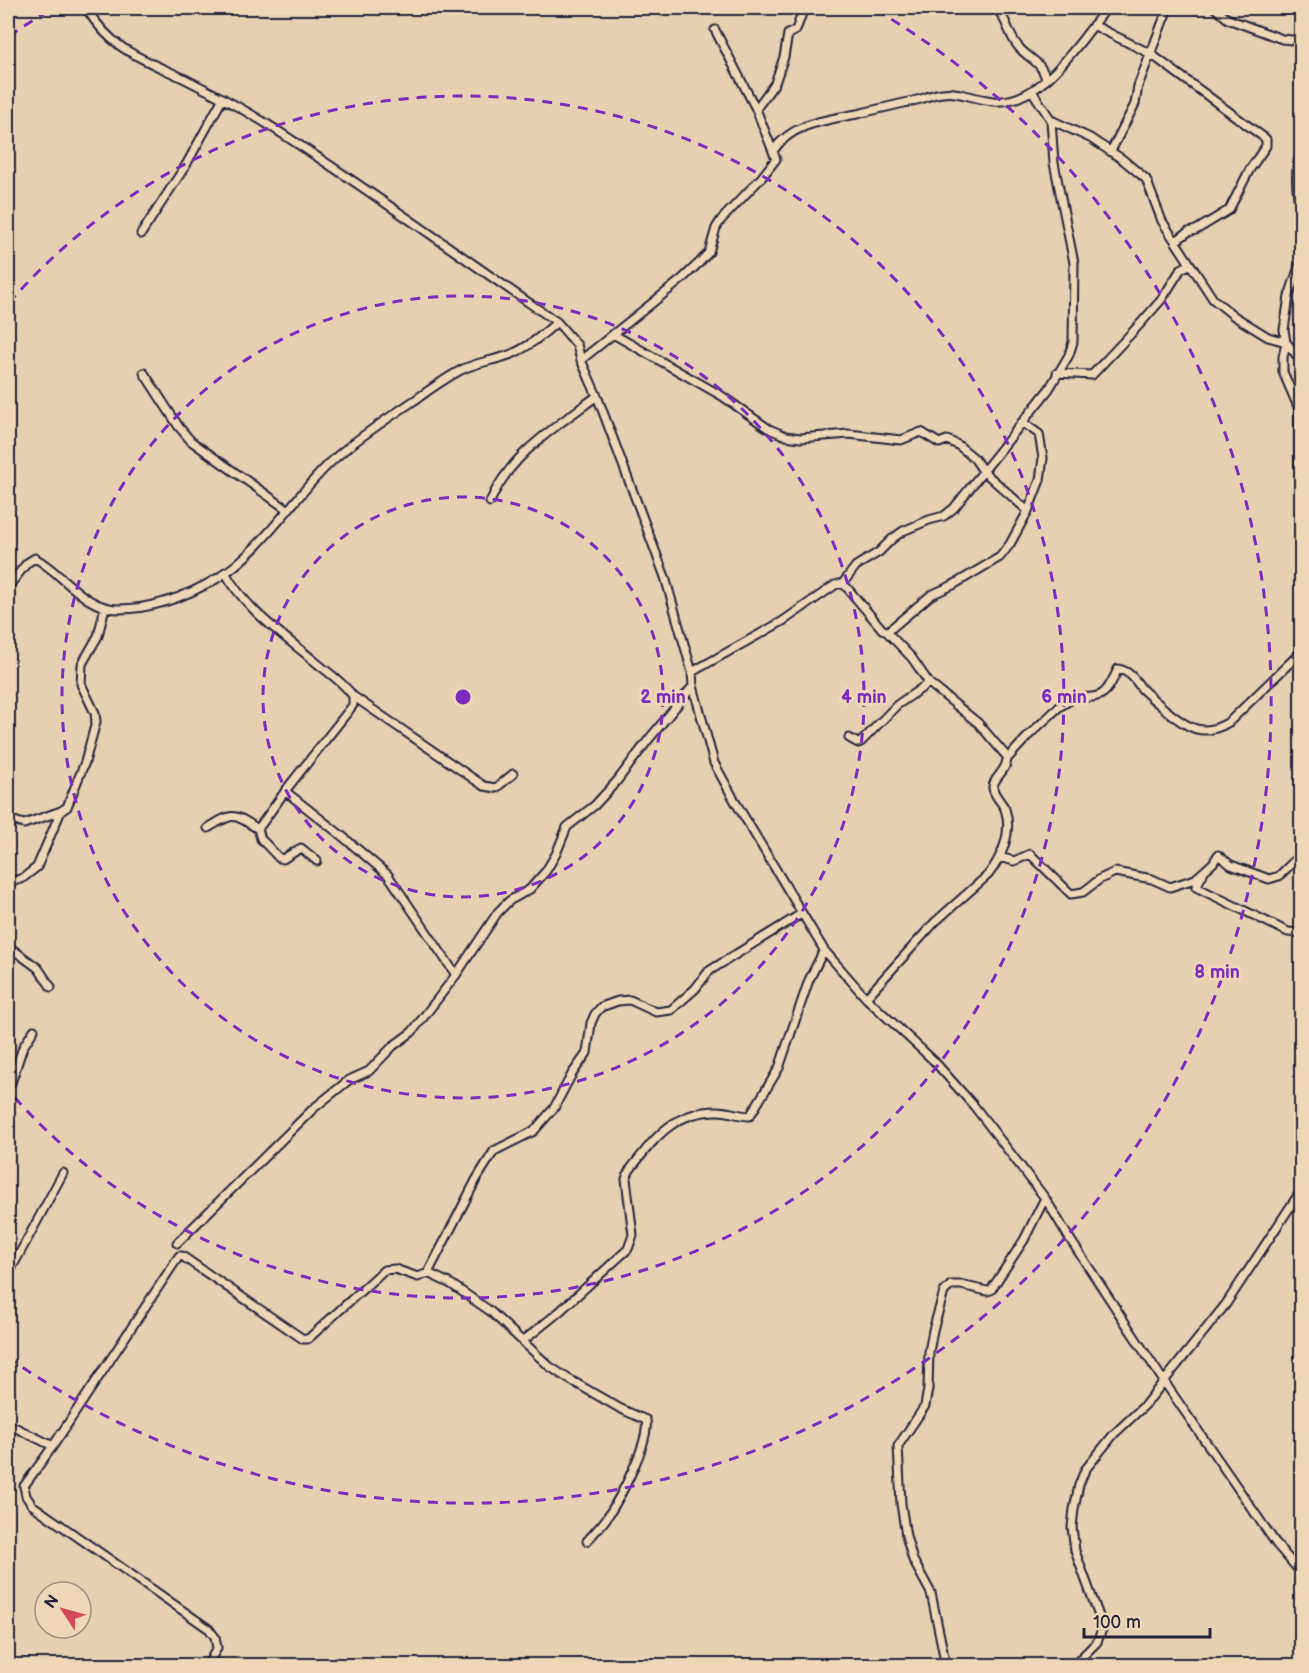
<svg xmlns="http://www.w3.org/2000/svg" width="1309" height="1673" viewBox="0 0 1309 1673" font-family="'Balsamiq Sans',sans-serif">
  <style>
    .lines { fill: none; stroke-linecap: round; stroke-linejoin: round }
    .street-casing { stroke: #22223b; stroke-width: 11 }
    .street { stroke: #efd6b6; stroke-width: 7 }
    .ring { fill: none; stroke: #7b2cbf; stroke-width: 3; stroke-dasharray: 10 8 }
    .centre { fill: #7b2cbf; stroke: #efd6b6; stroke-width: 3 }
    .ring-label { font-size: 18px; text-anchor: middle; font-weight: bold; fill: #7b2cbf; stroke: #efd6b6; stroke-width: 6; stroke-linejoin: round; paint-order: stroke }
  </style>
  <rect width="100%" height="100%" fill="#e7cfb1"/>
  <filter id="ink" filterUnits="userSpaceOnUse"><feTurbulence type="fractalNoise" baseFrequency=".0167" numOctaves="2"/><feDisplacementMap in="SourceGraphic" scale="12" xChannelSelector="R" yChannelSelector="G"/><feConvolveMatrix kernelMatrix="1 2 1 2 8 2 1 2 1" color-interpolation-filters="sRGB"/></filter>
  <g filter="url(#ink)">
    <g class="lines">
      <defs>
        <path id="street" d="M86 8C113 51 139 57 183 78 211 92 240 107 267 124 366 187 460 256 557 322L577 345 581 360 597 396 665 577 692 672 693 686 714 763 736 803 824 950 866 998 934 1061 974 1106 1045 1198 1068 1236 1163 1380 1277 1545 1302 1574
          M996 8C1008 20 1007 32 1017 45 1027 59 1042 60 1046 80
          M1215 8 1228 19 1282 39 1302 41
          M1093 25 1151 54 1266 139V146L1250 169 1229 210 1196 230 1188 232 1176 241
          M756 109 775 83 784 57 788 34 796 30 804 8
          M1051 120 1090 138 1122 159 1146 179 1162 221 1213 299 1234 316 1268 337 1286 342 1302 362
          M1302 149C1292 172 1298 198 1302 223
          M773 151C792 123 826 120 857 114 878 109 900 104 921 99 955 85 961 97 993 101 1042 106 1080 40 1107 8
          M1111 151 1135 104 1138 86 1168 8
          M141 234 186 165 223 98
          M1302 258 1289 296 1284 330 1286 342 1283 357V372L1299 409V467L1302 472
          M613 334 722 396 769 429 786 436 800 438 849 434 901 440 921 432 939 443 947 440 958 445 974 458 983 471 1028 511
          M581 360 681 280 700 262 709 252 716 228 721 220 762 177 776 159 756 109 715 30
          M144 373 179 427 191 441 288 510
          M1057 373 1092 375 1141 323 1162 299 1181 269 1189 265
          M490 502C510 454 557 426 597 396
          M225 572C246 611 285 636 318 664 330 674 344 683 353 696V705L350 709 289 786 258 829 261 839 279 858 283 859 301 848 317 861
          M843 583 882 629 887 632 912 658 929 683 978 723 1008 758
          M8 587 27 563 35 558C64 574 84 609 119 609 153 609 189 595 218 578 268 546 297 490 342 452 364 434 388 418 412 402 428 391 444 379 461 370 477 362 493 361 509 355 528 348 542 335 557 322
          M887 632 931 595 953 585 1000 557 1010 544 1028 511 1040 480 1043 458 1039 434 1022 422
          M692 672 783 621 835 585 843 583 856 566 879 552 892 539 903 531 929 520 944 516 954 508 1049 389 1069 355 1073 342 1074 263 1054 163 1051 120 1032 91
          M353 696 484 786 496 788 513 774
          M849 738 858 743 861 742 897 705 929 683
          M285 791 342 836 388 875 456 975
          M8 819 24 824 61 811 67 807 85 762 96 722 95 713 81 684 82 664 98 636 105 607
          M208 828C234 812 233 813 258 829
          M999 857 1014 861 1030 854 1071 894 1083 892 1100 879 1115 872 1152 879 1170 887 1195 879 1213 863 1218 855 1231 865 1269 879 1279 876 1302 853
          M1302 861V894
          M1203 874 1196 887 1288 932 1302 933
          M8 883 23 878 37 867 61 811
          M8 946 38 968 51 987
          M866 998 935 922 988 875C1002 857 1013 832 1005 809 1002 802 994 796 993 788 992 779 1007 771 1007 759L1030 734 1059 707 1075 697C1103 699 1106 695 1118 669 1130 671 1135 680 1142 689 1150 697 1159 704 1167 711 1188 728 1203 738 1229 722L1302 651
          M8 1081 11 1083 23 1047 34 1030
          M177 1243 314 1108 349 1080 369 1071 393 1046 412 1032 456 975 498 912 509 901 530 889 546 871 556 854 567 827 595 805 617 781 649 739 693 686
          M428 1273 451 1284 490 1311 549 1366 567 1378 621 1409 646 1420C650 1442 619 1500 606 1519 600 1527 593 1534 587 1541
          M8 1275 63 1173
          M523 1341 559 1312 628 1249 633 1235 626 1179 629 1171C654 1139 673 1111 718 1111 729 1111 739 1116 750 1116L779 1068 809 980 824 950
          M8 1424 53 1446
          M207 1666 217 1648 215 1637 209 1629 32 1505 26 1496 24 1486 53 1446 179 1256H182L303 1339H308L384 1270 395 1269 418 1277 428 1273 476 1180 494 1151 534 1131 554 1108 572 1074 587 1053 591 1023 595 1014 601 1007 618 1001 630 1000 656 1012 671 1010 695 989 709 971 801 914
          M942 1666 944 1656 931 1593 913 1560 906 1536 901 1504 898 1446 925 1406 928 1389 929 1352 933 1330 944 1292 951 1285H961L987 1291 991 1290 1024 1240 1045 1198
          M1073 1666 1097 1642 1103 1627 1075 1551 1072 1527 1074 1509 1079 1485 1085 1470 1114 1434 1145 1405 1226 1304 1302 1189"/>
      </defs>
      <use href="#street" class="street-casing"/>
      <use href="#street" class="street"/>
    </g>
  </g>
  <g class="ring">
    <circle cx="463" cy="697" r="200"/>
    <circle cx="463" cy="697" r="401"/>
    <path d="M9 303A601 601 0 1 1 9 1091"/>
    <path d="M9 36A802 802 0 0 1 50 10M876 10A802 802 0 1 1 9 1358"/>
  </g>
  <circle cx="463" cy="697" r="9" class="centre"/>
  <g class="ring-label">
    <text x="663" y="703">2 min</text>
    <text x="864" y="703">4 min</text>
    <text x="1064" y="703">6 min</text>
    <text x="1217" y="978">8 min</text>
  </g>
  <rect width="1309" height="1673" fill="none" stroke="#efd6b6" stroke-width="30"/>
  <rect x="15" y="15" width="1279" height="1643" fill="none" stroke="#22223b" stroke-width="2" filter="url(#ink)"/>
  <g transform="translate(63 1610) rotate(306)"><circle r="28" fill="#efd6b6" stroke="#9d8e85" stroke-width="1.5"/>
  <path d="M0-4.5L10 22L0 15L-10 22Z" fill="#d1495b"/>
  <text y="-9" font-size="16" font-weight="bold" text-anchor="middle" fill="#22223b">N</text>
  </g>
  <path d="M1084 1628v9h126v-9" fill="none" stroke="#22223b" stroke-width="3"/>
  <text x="1093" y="1628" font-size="18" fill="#22223b" stroke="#efd6b6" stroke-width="4.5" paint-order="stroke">100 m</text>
</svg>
